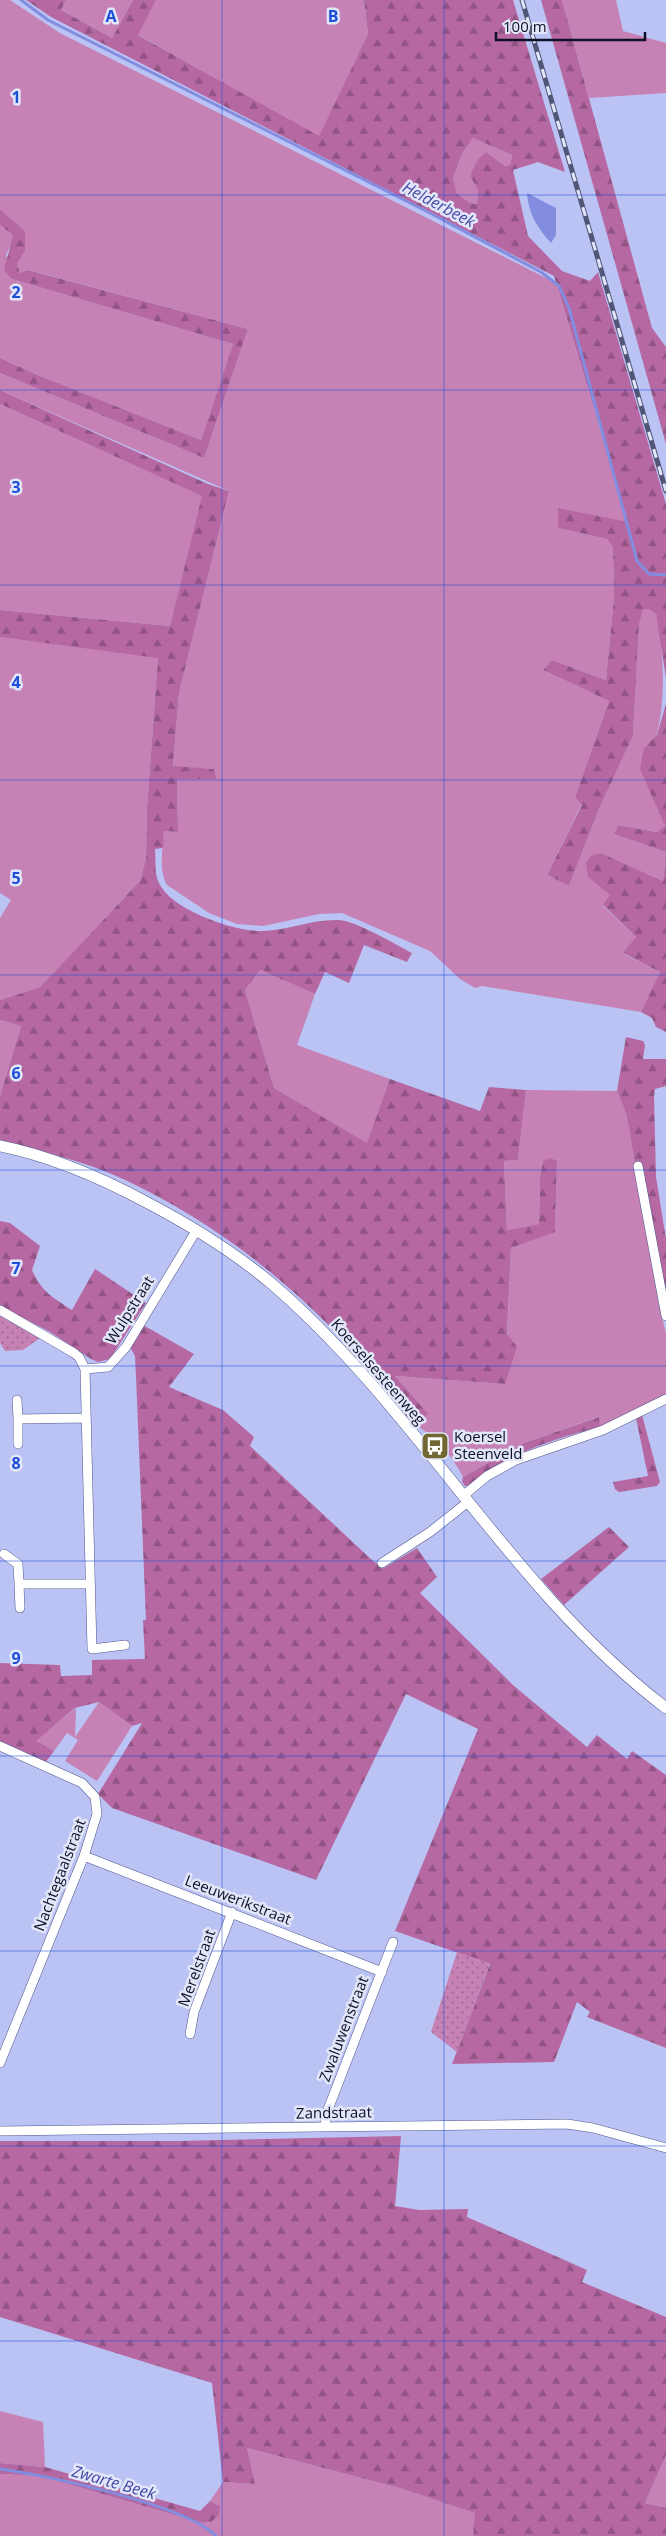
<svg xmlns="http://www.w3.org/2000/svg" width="666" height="2536" viewBox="0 0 666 2536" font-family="'Open Sans',sans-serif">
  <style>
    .grass { fill: #c682b4 }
    .forest { fill: url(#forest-firs); fill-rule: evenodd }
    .park { fill: url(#park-dots) }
    .water { fill: #838de0 }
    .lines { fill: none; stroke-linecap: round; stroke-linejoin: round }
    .stream { stroke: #838de0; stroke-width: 3 }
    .minor-casing { stroke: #4f568c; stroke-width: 10 }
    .tertiary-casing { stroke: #4f568c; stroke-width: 12 }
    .minor { stroke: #fff; stroke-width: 9 }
    .tertiary { stroke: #fff; stroke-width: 11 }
    .rail-casing { stroke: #515677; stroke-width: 5 }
    .rail { stroke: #e2e6f9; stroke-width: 3; stroke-dasharray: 9; stroke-linecap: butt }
    .grid { fill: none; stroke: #1d4ed8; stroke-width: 1; stroke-opacity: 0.55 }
    .labels { text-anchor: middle; stroke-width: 5; stroke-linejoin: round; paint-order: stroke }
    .street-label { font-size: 15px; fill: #0e1026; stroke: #e2e6f9 }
    .poi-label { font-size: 15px; fill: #0e1026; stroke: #e2e6f9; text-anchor: start }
    .water-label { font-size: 16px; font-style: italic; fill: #4447a8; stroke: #e2e6f9 }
    .grid-label { font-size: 16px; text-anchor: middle; font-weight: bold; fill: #1d4ed8; stroke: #e2e6f9; stroke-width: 5; stroke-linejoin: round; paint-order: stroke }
  </style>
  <defs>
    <pattern id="forest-firs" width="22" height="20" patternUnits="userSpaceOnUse" patternTransform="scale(1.25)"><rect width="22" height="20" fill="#b668a2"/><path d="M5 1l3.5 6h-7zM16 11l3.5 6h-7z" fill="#925484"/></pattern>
    <pattern id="park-dots" width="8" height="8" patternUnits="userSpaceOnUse" patternTransform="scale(1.25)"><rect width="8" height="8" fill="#c682b4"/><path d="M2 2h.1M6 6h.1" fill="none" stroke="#9f6992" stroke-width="1.8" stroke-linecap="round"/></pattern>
  </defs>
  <rect width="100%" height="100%" fill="#bbc3f5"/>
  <path class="grass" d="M0 0H10L60 33 556 283 628 523 558 508V528L607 539 613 548 614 597 606 680 552 660 543 670 609 701 575 797 582 804 547 875 569 886 598 811 633 736 639 625 643 610 649 608 656 613C664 650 666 698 657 734 655 739 648 744 644 748L665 826 658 832 618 825 614 834 666 852 663 881 601 853 588 877 611 895 603 906 636 937 624 954 660 972 641 1012 482 986 475 988 460 979 430 951 342 913 319 914 263 926 237 924 209 913 167 885C158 869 163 848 164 831L178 832 177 778 215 779 214 769 173 767 179 693 229 491 0 390V373L204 458 248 329 29 270 20 273 17 264 25 251V231L0 209Z
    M66 0H133L112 38 61 10Z
    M156 0H364L368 34 319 137 137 34Z
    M562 0H616L623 31 666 43V93L589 98Z
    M473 138 512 155 510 165 505 166 486 152 470 176 478 190 477 204 470 203 457 194 453 178 462 154Z
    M0 225 13 235 12 242 6 255 12 279 233 344 201 440 40 376 0 358Z
    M0 404 203 496 170 626 0 610Z
    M0 637 158 657 147 808 146 859 140 881 40 987 0 1000V918L11 900 0 893Z
    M260 970 315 994 297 1045 390 1079 368 1144 274 1088 245 990Z
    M0 1020 21 1026 0 1096Z
    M526 1090 617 1091 627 1116 659 1305 666 1333V1394L600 1427 598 1417 521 1444 463 1477C451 1454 436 1436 413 1424L427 1414 395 1376 505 1384 511 1248 555 1231 557 1161H543L540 1178 539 1224 507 1230 504 1161 518 1160Z
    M99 1702 132 1726 97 1781 65 1761 78 1740 67 1733 54 1751 35 1741 76 1708 75 1737Z
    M0 2411 43 2422 45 2467 0 2463Z
    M247 2448 403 2489 476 2513 473 2536H0V2474L41 2476 202 2523 211 2522 220 2506 210 2501 223 2482 255 2484Z
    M666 2455V2508L645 2503Z"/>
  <path class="forest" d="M26 0H66L61 10 112 38 133 0H156L138 35 319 136 368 34 364 0H513L565 172 538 162 513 170 528 236 562 271 590 281 598 272 666 504V678L656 614 649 609 643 610 639 625 633 736 598 811 569 886 547 875 582 805 575 797 609 701 543 670 552 660 606 680 614 597 613 548 607 539 558 528V508L628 522 554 276 51 17ZM473 138 512 155 510 165 505 166 486 152 478 159 470 176 478 190 477 204 470 203 457 194 453 178 462 154Z
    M541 0H562L652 328 666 347V444Z
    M0 209 25 231V251L17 264 20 273 28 270 248 329 204 458 0 373V358L40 376 201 440 233 344 12 279 4 270 13 235 0 225Z
    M0 390 208 484 229 491 179 693 173 766 214 769 216 779H177L178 832 164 831 163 848 155 849C156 859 154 873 159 883 171 910 235 932 263 931 288 930 313 919 339 920 356 921 395 944 412 953L407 962 364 945 349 983 325 972 315 994 260 970 245 990 274 1088 367 1143 390 1079 480 1111 489 1087 526 1090 518 1160 504 1161 507 1230 539 1224 540 1178 543 1161 550 1158 557 1161 555 1232 511 1248 507 1334 517 1347 505 1384 395 1376 428 1414 413 1424C388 1394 364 1363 337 1334 277 1271 203 1216 123 1179 84 1161 41 1151 0 1140V1096L21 1026 0 1020V1000L40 987 140 881 146 859 147 808 158 658 0 637V610L170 626 202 496 0 404Z
    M666 704V852L614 834 618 825 657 832 665 826 640 769 644 748 657 735Z
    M601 853 663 881 666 853V1032L656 1027 652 1018 641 1012 660 972 623 953 636 937 603 905 610 895 588 877 586 862 591 856Z
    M626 1037 643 1041 645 1045 643 1059H666V1086L655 1089 654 1096 656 1177 666 1239V1299L637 1176 627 1116 617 1091Z
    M0 1221 10 1223 40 1246 32 1270C42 1292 52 1297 72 1310L95 1269 146 1303 110 1359 98 1362 91 1359 50 1332 0 1306Z
    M143 1325 194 1354 169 1387 223 1410 254 1437 250 1446 373 1561 384 1568 417 1548 437 1577 420 1593 513 1685 587 1747 597 1735 627 1759 632 1751 666 1775V2048L587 2017 590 2012 577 2002 554 2062 452 2064 490 1964 395 1931 478 1729 406 1694 316 1880 112 1808 98 1794 142 1723 132 1726 99 1702 75 1708 36 1741 54 1751 46 1762 0 1742V1663L60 1665 61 1676 92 1675V1660L145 1659 143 1620H146L136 1377 135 1356 130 1347Z
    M642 1415 660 1482 657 1486 619 1492 615 1489 613 1482 648 1476 636 1418Z
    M599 1417 600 1427C553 1439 506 1454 468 1486H465L462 1482 463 1477 521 1444Z
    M609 1527 629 1547 564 1605 541 1579Z
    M401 2136 395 2206 419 2210 468 2209 467 2217 587 2270 582 2282 666 2317V2455L645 2503 666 2508V2536H473L475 2513 403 2489 247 2448 255 2484 223 2482 212 2383 0 2317V2141H179Z
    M0 2463 45 2467 200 2511 210 2501 220 2506 219 2515 211 2522 202 2523 41 2476 0 2474Z"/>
  <path class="park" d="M0 1316 40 1338 23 1350 5 1351 0 1343Z
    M457 1952 490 1963 457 2052 431 2032Z"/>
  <path class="water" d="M527 193 556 208V235L551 243C538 229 528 213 527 193Z"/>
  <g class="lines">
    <path class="stream" d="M21 0 48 20 428 212 541 272 559 286 569 308 637 561 649 574 666 575
      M0 2469C46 2475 186 2505 216 2536"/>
    <defs>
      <path id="minor" d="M638 1166 666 1316
        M0 1310 74 1353 79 1357 85 1369
        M17 1400 18 1419
        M18 1444V1419L86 1418
        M463 1496 487 1476 516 1460 603 1430 666 1399
        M4 1554 18 1564 19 1584
        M382 1563 430 1532 468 1502
        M20 1608 19 1584H90
        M125 1645 92 1649 85 1369 108 1367 126 1347 196 1231
        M0 1746 82 1783 95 1797 97 1814 84 1856 0 2063
        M84 1856 382 1972
        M190 2034 194 2012 232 1912
        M325 2127 327 2112 393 1942
        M0 2131 567 2124 593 2128 666 2148"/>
      <path id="tertiary" d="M0 1146C50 1156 101 1178 146 1202 190 1225 234 1252 272 1284 419 1410 511 1590 666 1708"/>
    </defs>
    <use href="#minor" class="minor-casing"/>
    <use href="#tertiary" class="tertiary-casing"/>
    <use href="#minor" class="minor"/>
    <use href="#tertiary" class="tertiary"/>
    <defs>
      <path id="rail" d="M522 0 666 491"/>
    </defs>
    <use href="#rail" class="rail-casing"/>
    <use href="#rail" class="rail"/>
  </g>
  <path class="grid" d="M222 0V2536M444 0V2536M0 195H666M0 390H666M0 585H666M0 780H666M0 975H666M0 1170H666M0 1366H666M0 1561H666M0 1756H666M0 1951H666M0 2146H666M0 2341H666"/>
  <defs>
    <symbol id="bus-square" viewBox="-11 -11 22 22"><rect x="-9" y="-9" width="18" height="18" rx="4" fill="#726733" stroke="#e2e6f9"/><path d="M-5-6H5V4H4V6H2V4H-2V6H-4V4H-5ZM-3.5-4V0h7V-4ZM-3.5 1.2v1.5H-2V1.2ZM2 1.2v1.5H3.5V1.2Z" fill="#fff"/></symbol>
  </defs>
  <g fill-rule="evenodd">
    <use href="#bus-square" x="419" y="1430" width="32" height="32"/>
  </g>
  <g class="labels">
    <g class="street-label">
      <text transform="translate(130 1310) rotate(-58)" y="5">Wulpstraat</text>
      <text transform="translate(378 1372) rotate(49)" y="5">Koerselsesteenweg</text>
      <text transform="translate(60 1875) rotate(-69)" y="5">Nachtegaalstraat</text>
      <text transform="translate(238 1900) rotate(21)" y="5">Leeuwerikstraat</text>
      <text transform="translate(197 1968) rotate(-70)" y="5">Merelstraat</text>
      <text transform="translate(344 2029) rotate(-69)" y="5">Zwaluwenstraat</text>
      <text transform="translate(334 2113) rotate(-1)" y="5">Zandstraat</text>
    </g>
    <g class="poi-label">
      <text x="454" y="1442">Koersel<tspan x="454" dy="17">Steenveld</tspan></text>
    </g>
    <g class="water-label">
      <text transform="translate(439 204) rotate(28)" y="6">Helderbeek</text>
      <text transform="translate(114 2482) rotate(16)" y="6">Zwarte Beek</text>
    </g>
  </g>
  <g class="grid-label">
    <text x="111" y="22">A</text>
    <text x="333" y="22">B</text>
    <text x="16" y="103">1</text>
    <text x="16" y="298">2</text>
    <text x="16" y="493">3</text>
    <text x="16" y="688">4</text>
    <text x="16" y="884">5</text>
    <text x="16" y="1079">6</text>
    <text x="16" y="1274">7</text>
    <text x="16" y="1469">8</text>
    <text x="16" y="1664">9</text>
  </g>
  <path d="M496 32v8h149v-8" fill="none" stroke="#0e1026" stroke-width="2.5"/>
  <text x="503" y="32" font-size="15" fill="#0e1026" stroke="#e2e6f9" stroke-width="4" paint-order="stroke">100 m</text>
</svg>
